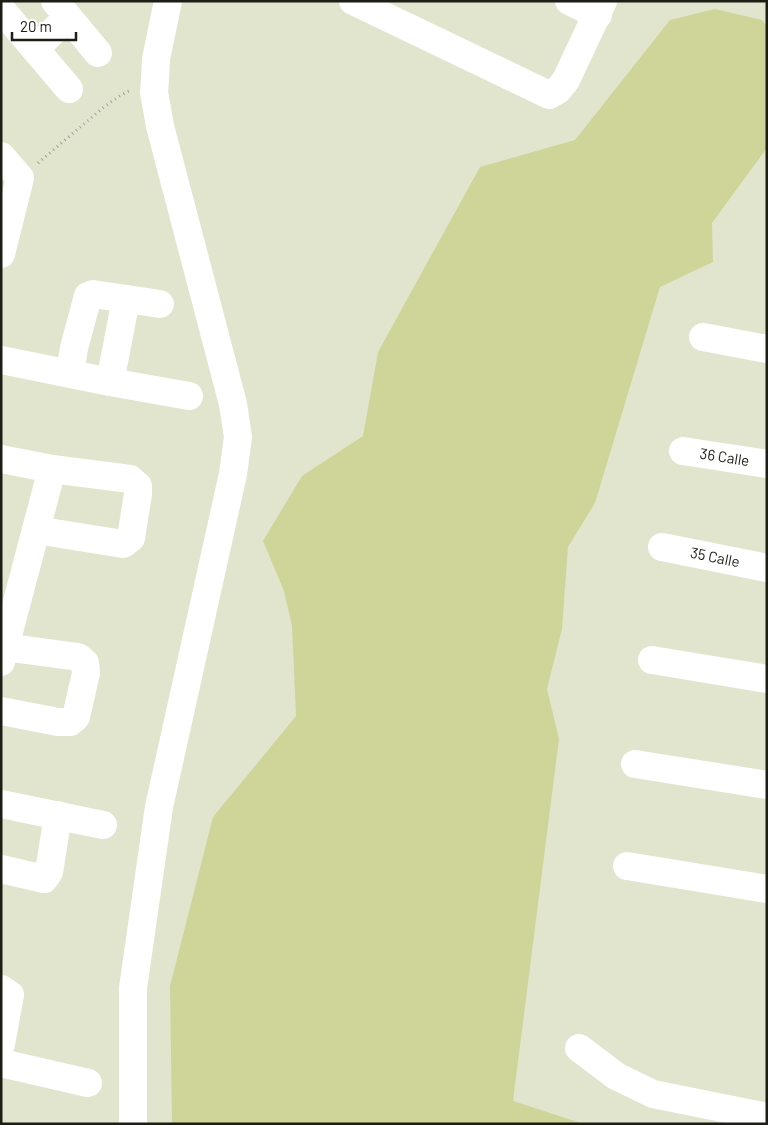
<svg xmlns="http://www.w3.org/2000/svg" width="768" height="1125" viewBox="0 0 768 1125" font-family="Barlow,sans-serif">
  <style>
    .green { fill: #cfd598 }
    .lines { fill: none; stroke-linecap: round; stroke-linejoin: round }
    .path { stroke: #9fa18f; stroke-width: 3; stroke-dasharray: 1 4; stroke-linecap: butt }
    .minor { stroke: #fff; stroke-width: 28 }
    .labels { text-anchor: middle; stroke-width: 5; stroke-linejoin: round; paint-order: stroke }
    .street-label { font-size: 15px; fill: #1c1d15; stroke: #fff }
  </style>
  <rect width="100%" height="100%" fill="#e2e5ce"/>
  <path class="green" d="M715 9 762 20 767 26V148L712 223 713 262 660 287 595 503 568 547 562 629 547 689 559 739 513 1101 584 1124H172L170 986 213 817 296 716 292 626 284 591 263 541 302 476 363 436 378 352 480 167 575 140 670 20Z"/>
  <g class="lines">
    <path class="path" d="M38 163 104 107 121 95 131 90"/>
    <g class="minor">
      <path d="M55 1 98 53"/>
      <path d="M353 1 549 95 558 90 566 80 603 1"/>
      <path d="M569 1 598 15"/>
      <path d="M1 9 69 89"/>
      <path d="M35 49 68 17"/>
      <path d="M1 156 20 178 1 254"/>
      <path d="M703 337 767 349"/>
      <path d="M1 360 110 382 189 396"/>
      <path d="M70 373 74 348 88 296 93 294 160 304"/>
      <path d="M110 382 126 299"/>
      <path id="s1" d="M683 451 767 464"/>
      <path d="M1 459 52 469 130 479 138 486V494L131 538 123 544 36 530"/>
      <path id="s2" d="M662 547 767 568"/>
      <path d="M652 660 767 679"/>
      <path d="M1 662 52 469"/>
      <path d="M1 711 58 722H70L76 717 86 673 85 663 78 657 4 647"/>
      <path d="M635 764 767 785"/>
      <path d="M1 804 103 825"/>
      <path d="M627 866 767 889"/>
      <path d="M1 869 44 879 49 872 58 815"/>
      <path d="M1 989 10 995 1 1044"/>
      <path d="M579 1048 616 1076 653 1094 767 1117"/>
      <path d="M1 1063 88 1083"/>
      <path d="M133 1124V988L159 807 233 474 238 437 233 404 160 126 154 92 155 80 156 59 168 1"/>
    </g>
  </g>
  <g class="labels">
    <g class="street-label">
      <text dy="5" stroke="none"><textPath href="#s1" startOffset="42">36 Calle</textPath></text>
      <text dy="5" stroke="none"><textPath href="#s2" startOffset="54">35 Calle</textPath></text>
    </g>
  </g>
  <rect width="768" height="1125" fill="none" stroke="#1c1d15" stroke-width="5"/>
  <path d="M12 32v8h64v-8" fill="none" stroke="#1c1d15" stroke-width="2.5"/>
  <text x="20" y="32" font-size="15" fill="#1c1d15" stroke="#ffffff" stroke-width="4" paint-order="stroke">20 m</text>
</svg>
